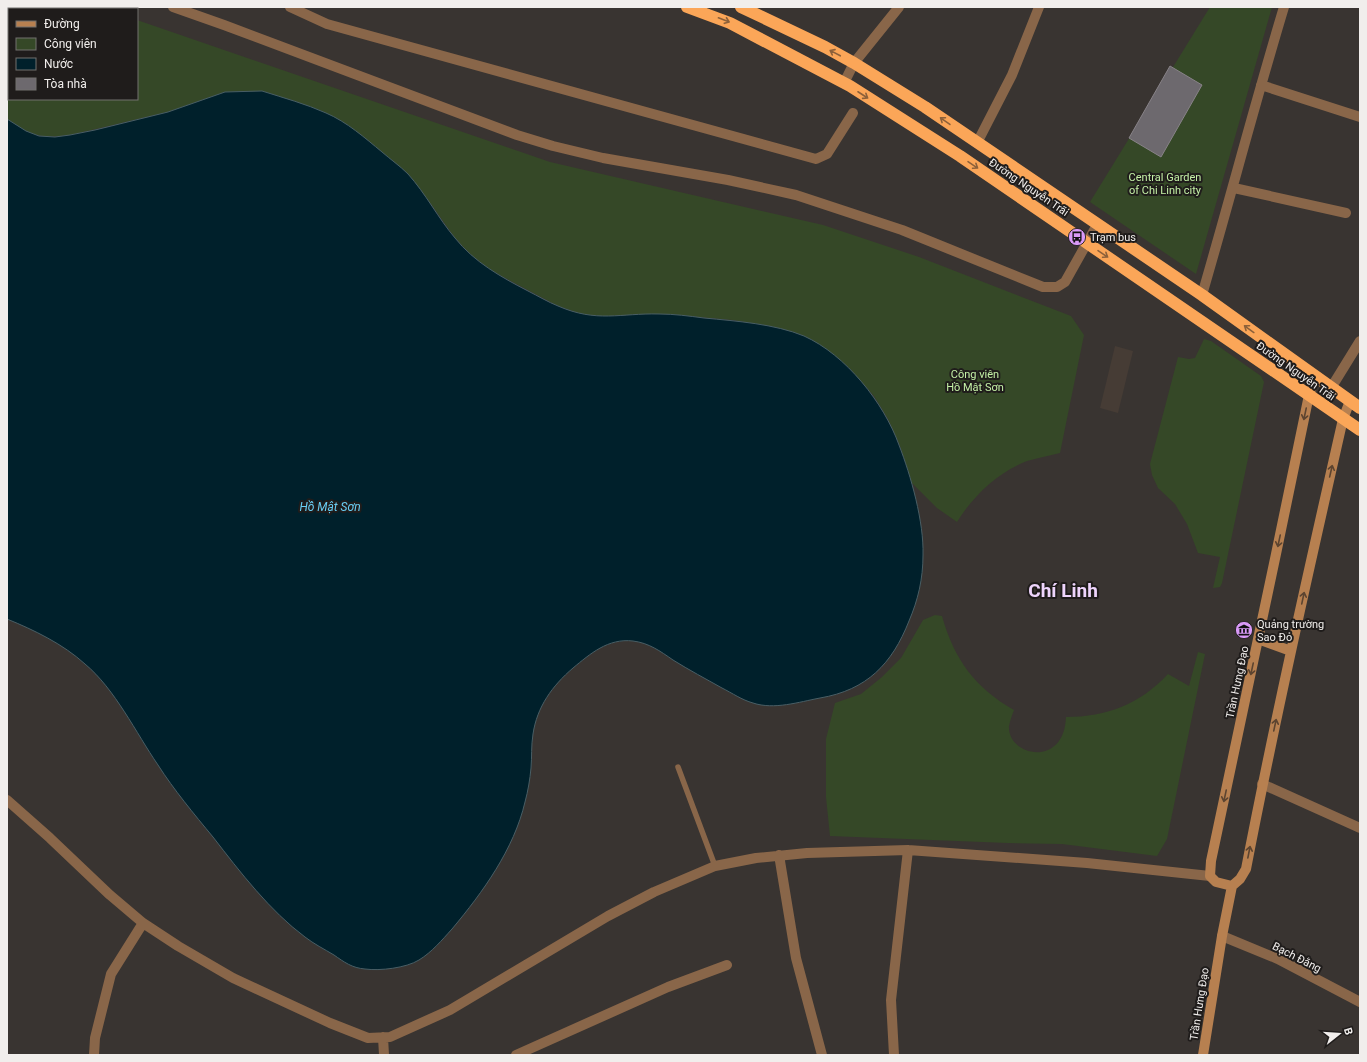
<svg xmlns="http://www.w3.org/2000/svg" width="1367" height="1062" viewBox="0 0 1367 1062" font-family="Roboto,sans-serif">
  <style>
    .built { fill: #463c35 }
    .green { fill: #354827 }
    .water { fill: #00202b; stroke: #485e65 }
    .building { fill: #6d696e; stroke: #888388 }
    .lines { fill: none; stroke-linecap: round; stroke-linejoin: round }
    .lane { stroke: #896649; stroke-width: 5.5 }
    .street { stroke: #896649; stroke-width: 10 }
    .secondary { stroke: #b78050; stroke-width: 10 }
    .highway { stroke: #fba658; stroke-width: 12 }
    .oneway { stroke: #8d613a }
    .oneway2 { stroke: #5c4430 }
    .labels { text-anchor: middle; stroke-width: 4; stroke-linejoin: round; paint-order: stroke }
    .park-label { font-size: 11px; fill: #c4f0a6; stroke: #1f1c1b }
    .street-label { font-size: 11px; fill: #f1eeec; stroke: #1f1c1b }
    .poi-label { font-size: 11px; fill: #f1eeec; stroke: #1f1c1b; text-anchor: start }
    .water-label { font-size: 12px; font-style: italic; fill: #68cdf2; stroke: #1f1c1b }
    .town-label { font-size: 19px; font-weight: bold; fill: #eed4fc; stroke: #1f1c1b }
  </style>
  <rect width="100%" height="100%" fill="#393431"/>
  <path class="built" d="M1115 346 1133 351 1118 413 1100 408Z"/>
  <path class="green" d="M7 7H104L109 9H9V99H137V20L550 162 823 225 919 257 1071 316 1084 335 1060 453C1049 456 1037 458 1027 461 998 472 973 496 957 522L937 508 911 482 900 446 888 419 874 396 847 366 802 335 772 327 733 320 663 314 607 317 587 316 558 306 492 271 472 256 455 238 431 204 226 92 168 112 70 135C55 137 39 138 26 131 19 128 13 123 7 119Z
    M1210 7H1272L1196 274 1090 202Z
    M1204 339 1211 341 1261 376 1264 382 1222 583 1220 587 1213 588 1220 557 1198 553 1187 524 1175 504 1158 488 1152 475 1150 464 1178 357 1189 359 1195 358Z
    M935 615 942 616C954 659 975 688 1014 710 1012 715 1010 721 1009 726 1007 756 1064 769 1066 717 1107 717 1140 704 1168 674L1189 686 1198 652 1205 654 1167 839 1157 856 1062 844 1008 843 830 836 826 797V739L835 703 861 694 882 677 901 658 923 620Z"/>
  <path class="water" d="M262 91C284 98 306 104 326 113 347 122 365 138 382 152 390 159 400 166 408 174 426 194 438 218 455 238 474 262 501 277 528 291 538 296 548 302 558 306 597 323 620 313 659 314 674 314 689 316 704 318 736 321 775 324 804 336 846 355 884 403 899 445 911 476 924 522 923 555 923 579 918 600 909 621 892 664 867 690 820 698 799 702 774 710 753 703 742 700 732 693 722 688 706 679 689 670 673 660 660 651 649 643 633 641 608 638 590 654 573 668 552 686 537 707 533 734 531 746 532 757 531 768 530 779 528 791 525 802 514 849 483 892 452 929 442 940 432 952 419 960 406 968 380 971 365 969 352 968 344 962 334 955 324 949 314 944 305 937 270 911 240 872 213 837 194 814 174 790 158 765 136 733 115 689 85 664 63 644 34 630 7 619V119L26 131 39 136 55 137 70 135 95 130 168 112 225 92Z"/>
  <path class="building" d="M1170 66 1202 85 1161 157 1129 138Z"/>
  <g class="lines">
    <path class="lane" d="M678 767 715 866"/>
    <path class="street" d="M173 7 224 25 517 135 553 146 603 158 728 180 796 195 902 230 1043 287H1057L1065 282 1097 225
      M290 7 327 24 816 159 827 154 853 113
      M844 83 854 63 899 7
      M1261 85 1360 117
      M977 143 1012 75 1039 7
      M1234 188 1346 213
      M1202 295C1230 199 1255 103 1284 7
      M1331 388 1360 341
      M1262 784 1360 828
      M7 800 50 838 110 895 143 923 178 946 233 978 330 1023 368 1038 390 1037 450 1010 608 916 654 892 715 866 756 858 807 853 908 850 1087 863 1210 876
      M779 855 796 958 822 1055
      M1222 936 1278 959 1360 1002
      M383 1037 384 1055
      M94 1055 95 1038 111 974 143 923
      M516 1055 668 987 727 965
      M894 1055 891 1000 908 850"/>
    <path class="secondary" d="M1258 639 1291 651
      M1232 886 1216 882 1210 876 1211 861 1276 554 1309 395 1315 376
      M1203 1055 1222 936 1232 886 1240 879 1246 869C1275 719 1309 569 1343 419L1350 401"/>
    <path class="highway" d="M687 7 730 23 850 86 960 156 1360 430
      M741 7 825 47 854 63 925 107 1202 295 1360 408"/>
  </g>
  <defs><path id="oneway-shaft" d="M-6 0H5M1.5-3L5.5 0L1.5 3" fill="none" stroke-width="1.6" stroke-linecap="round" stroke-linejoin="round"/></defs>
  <g class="oneway">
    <use href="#oneway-shaft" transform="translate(724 20) rotate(21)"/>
    <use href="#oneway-shaft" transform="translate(835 53) rotate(-152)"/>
    <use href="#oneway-shaft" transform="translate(863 95) rotate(33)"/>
    <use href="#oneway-shaft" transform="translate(945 121) rotate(-145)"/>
    <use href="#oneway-shaft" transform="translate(973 165) rotate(34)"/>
    <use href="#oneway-shaft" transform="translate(1103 254) rotate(34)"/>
    <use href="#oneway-shaft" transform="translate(1249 329) rotate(-144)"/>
  </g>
  <g class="oneway2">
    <use href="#oneway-shaft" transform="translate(1305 414) rotate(102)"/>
    <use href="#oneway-shaft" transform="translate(1331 471) rotate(-77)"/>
    <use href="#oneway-shaft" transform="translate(1279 541) rotate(102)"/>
    <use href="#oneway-shaft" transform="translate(1303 598) rotate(-78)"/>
    <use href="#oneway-shaft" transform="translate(1252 669) rotate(102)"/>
    <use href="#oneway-shaft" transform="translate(1275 725) rotate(-78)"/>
    <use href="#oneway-shaft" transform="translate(1225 796) rotate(102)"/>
    <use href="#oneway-shaft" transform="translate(1249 852) rotate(-79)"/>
  </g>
  <defs>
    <symbol id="bus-disc" viewBox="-11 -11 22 22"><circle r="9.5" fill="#d99af7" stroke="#1f1c1b"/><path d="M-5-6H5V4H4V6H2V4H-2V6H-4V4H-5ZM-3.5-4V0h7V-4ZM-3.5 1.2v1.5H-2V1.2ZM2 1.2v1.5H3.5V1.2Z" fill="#111"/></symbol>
    <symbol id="museum-disc" viewBox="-11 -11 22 22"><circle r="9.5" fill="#d99af7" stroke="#1f1c1b"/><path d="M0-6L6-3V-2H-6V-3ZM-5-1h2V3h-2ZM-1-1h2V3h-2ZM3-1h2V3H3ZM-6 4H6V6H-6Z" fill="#111"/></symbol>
  </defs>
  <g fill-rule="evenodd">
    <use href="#bus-disc" x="1067" y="227" width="20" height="20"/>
    <use href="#museum-disc" x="1234" y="620" width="20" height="20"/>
  </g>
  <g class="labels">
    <g class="park-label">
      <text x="1165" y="181">Central Garden<tspan x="1165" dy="13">of Chi Linh city</tspan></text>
      <text x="975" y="378">Công viên<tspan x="975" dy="13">Hồ Mật Sơn</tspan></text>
    </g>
    <g class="street-label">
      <text transform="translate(1029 187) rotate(34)" y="4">Đường Nguyễn Trãi</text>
      <text transform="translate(1296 371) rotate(35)" y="4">Đường Nguyễn Trãi</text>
      <text transform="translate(1237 682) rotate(-78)" y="4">Trần Hưng Đạo</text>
      <text transform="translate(1297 957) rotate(27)" y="4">Bạch Đằng</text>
      <text transform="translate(1199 1004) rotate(-81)" y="4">Trần Hưng Đạo</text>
    </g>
    <g class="poi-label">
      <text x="1090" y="241">Trạm bus</text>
      <text x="1257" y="628">Quảng trường<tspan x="1257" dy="13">Sao Đỏ</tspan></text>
    </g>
    <g class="water-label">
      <text x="330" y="511">Hồ Mật Sơn</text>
    </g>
    <g class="town-label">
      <text x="1063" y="597">Chí Linh</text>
    </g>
  </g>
  <rect width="1367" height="1062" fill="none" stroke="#f1eeec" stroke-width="16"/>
  <rect x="8" y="8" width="130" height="92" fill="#1f1c1b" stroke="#73706f"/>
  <rect x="16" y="21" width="20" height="6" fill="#b78050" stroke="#73706f"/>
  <text x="44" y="28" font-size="12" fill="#f1eeec">Đường</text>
  <rect x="16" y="38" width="20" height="12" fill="#354827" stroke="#73706f"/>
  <text x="44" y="48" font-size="12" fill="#f1eeec">Công viên</text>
  <rect x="16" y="58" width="20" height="12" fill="#00202b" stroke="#73706f"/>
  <text x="44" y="68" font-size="12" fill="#f1eeec">Nước</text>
  <rect x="16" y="78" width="20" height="12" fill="#6d696e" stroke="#73706f"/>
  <text x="44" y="88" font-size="12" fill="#f1eeec">Tòa nhà</text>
  <g transform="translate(1339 1034) rotate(73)" stroke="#1f1c1b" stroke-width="3" paint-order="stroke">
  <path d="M0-3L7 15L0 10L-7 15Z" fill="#f1eeec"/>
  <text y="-6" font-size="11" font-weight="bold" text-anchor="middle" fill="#f1eeec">B</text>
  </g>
</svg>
